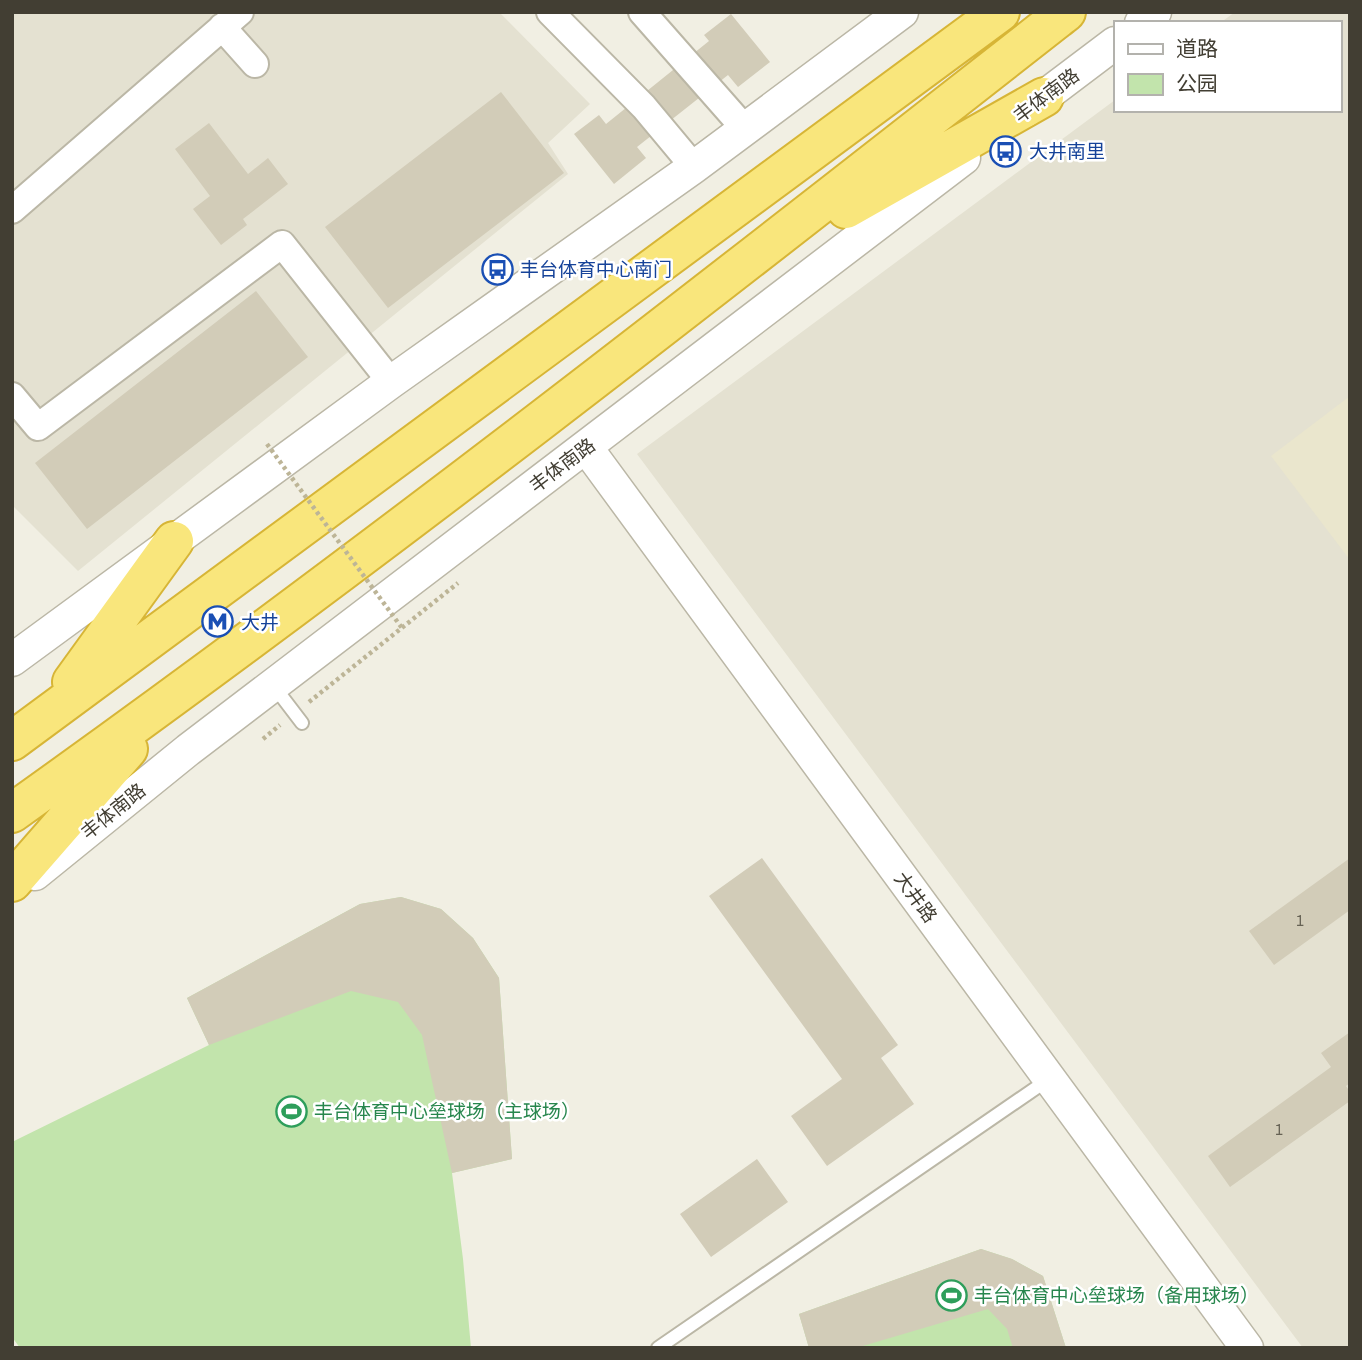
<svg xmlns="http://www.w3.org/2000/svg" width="1362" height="1360" viewBox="0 0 1362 1360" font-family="'Archivo Narrow','Noto Sans SC',sans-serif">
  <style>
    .residential { fill: #e4e1d1 }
    .education { fill: #eae6cd }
    .green { fill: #c2e4ac }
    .building { fill: #d2ccb8 }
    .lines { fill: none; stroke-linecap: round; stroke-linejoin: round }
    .service-casing { stroke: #bbb7a6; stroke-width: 16 }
    .minor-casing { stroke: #bbb7a6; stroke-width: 30 }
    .tertiary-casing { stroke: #bbb7a6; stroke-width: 35 }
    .trunk-casing { stroke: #d7b536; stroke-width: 42 }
    .path { stroke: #bdb597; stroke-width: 4.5; stroke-dasharray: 3.5 3.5; stroke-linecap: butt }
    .service { stroke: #fff; stroke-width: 12 }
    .minor { stroke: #fff; stroke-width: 26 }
    .tertiary { stroke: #fff; stroke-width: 32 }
    .trunk { stroke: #f9e67c; stroke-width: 38 }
    .path-bridge { stroke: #bdb597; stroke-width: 4.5; stroke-dasharray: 3.5 3.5; stroke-linecap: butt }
    .labels { text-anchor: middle; stroke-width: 5; stroke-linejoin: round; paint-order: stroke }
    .number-label { font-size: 16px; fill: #666254 }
    .street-label { font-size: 19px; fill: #423e33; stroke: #fff }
    .transit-label { font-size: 19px; fill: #164399; stroke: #fff; text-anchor: start }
    .leisure-label { font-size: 19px; fill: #27864d; stroke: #fff; text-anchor: start }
  </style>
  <rect width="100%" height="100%" fill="#f1efe3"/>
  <path class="residential" d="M12 12H499L590 104 548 143 568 174 78 571 12 505Z
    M1235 12H1350V1348H1303L637 454 1115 100V110H1339V23H1220Z"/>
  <path class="education" d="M1350 396V560L1271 456Z"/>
  <path class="green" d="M401 897 441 909 473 938 499 978 512 1159 452 1173 463 1259 471 1348H20L12 1337V1142L209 1045 187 998 360 904Z
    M981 1249 1012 1259 1043 1276 1066 1348H809L799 1314Z"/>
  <path class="building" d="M731 14 770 62 738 87 728 75 637 147 646 158 614 184 574 134 599 115 606 124 709 41 704 35Z
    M501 92 564 173 388 308 325 227Z
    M209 123 248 174 268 158 288 184 243 219 247 225 221 245 193 209 210 196 175 149Z
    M256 291 308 357 87 529 35 463Z
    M762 858 898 1045 881 1058 914 1104 827 1166 791 1116 842 1079 709 896Z
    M1350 858V910L1274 965 1249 931Z
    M401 897 441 909 473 938 499 978 512 1159 452 1173 422 1035 398 1002 351 991 209 1045 187 998 360 904Z
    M1350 1032V1083L1346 1086 1350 1092V1101L1230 1187 1208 1156 1331 1067 1321 1053Z
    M757 1159 788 1202 711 1257 680 1214Z
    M981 1249 1012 1259 1043 1276 1066 1348H1013L1007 1329 988 1309 856 1348H809L799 1314Z"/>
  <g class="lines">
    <defs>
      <path id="service" d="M273 685 302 723
        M658 1348 1049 1079"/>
      <path id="minor" d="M550 12 644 107 694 167
        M642 12 745 129
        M222 27 255 64
        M12 210 240 12
        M12 396 38 427 282 244 391 382"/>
      <path id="tertiary" d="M1141 23 1155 12
        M1025 111 1115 43
        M586 447 1247 1348
        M12 660 391 382 694 167 902 12
        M35 874 188 750 964 158"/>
      <path id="trunk" d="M846 209 1044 97
        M72 682 174 541
        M12 741 1000 12
        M12 813C371 557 719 284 1066 12
        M12 882 128 749"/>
    </defs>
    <use href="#service" class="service-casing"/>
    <use href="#minor" class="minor-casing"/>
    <use href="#tertiary" class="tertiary-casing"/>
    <use href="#trunk" class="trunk-casing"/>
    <path class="path" d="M309 702 458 583
      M263 739 280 725"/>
    <use href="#service" class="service"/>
    <use href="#minor" class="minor"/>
    <use href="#tertiary" class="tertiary"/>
    <use href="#trunk" class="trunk"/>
    <path class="path-bridge" d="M267 444 402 628"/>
  </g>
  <defs>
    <symbol id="bus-ring" viewBox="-11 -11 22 22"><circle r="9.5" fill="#fff" stroke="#1a4fb4" stroke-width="1.5"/><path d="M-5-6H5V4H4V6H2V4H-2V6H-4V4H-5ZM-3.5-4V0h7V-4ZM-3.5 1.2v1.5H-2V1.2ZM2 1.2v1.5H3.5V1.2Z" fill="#1a4fb4"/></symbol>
    <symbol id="metro-ring" viewBox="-11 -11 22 22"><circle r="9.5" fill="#fff" stroke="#1a4fb4" stroke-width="1.5"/><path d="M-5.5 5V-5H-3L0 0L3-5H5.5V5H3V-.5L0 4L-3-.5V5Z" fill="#1a4fb4"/></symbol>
    <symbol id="stadium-ring" viewBox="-11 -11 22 22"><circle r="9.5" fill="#fff" stroke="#2e9e5b" stroke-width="1.5"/><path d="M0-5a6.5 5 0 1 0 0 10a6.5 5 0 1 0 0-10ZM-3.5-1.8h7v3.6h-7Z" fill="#2e9e5b"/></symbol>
  </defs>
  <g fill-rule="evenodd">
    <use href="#bus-ring" x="988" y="134" width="35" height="35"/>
    <use href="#bus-ring" x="480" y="252" width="35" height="35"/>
    <use href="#metro-ring" x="200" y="604" width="35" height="35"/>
    <use href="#stadium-ring" x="274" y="1094" width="35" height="35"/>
    <use href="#stadium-ring" x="934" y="1278" width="35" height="35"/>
  </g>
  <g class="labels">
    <g class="number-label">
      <text x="1300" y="926">1</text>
      <text x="1279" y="1135">1</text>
    </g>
    <g class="street-label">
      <text transform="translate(1046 95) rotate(-37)" y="7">丰体南路</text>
      <text transform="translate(562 465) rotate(-37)" y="7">丰体南路</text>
      <text transform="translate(113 811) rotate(-39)" y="7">丰体南路</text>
      <text transform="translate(916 897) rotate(54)" y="7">大井路</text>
    </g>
    <g class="transit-label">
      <text x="1029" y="158">大井南里</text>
      <text x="520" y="276">丰台体育中心南门</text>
      <text x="241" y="629">大井</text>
    </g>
    <g class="leisure-label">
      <text x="314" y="1118">丰台体育中心垒球场（主球场）</text>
      <text x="974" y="1302">丰台体育中心垒球场（备用球场）</text>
    </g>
  </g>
  <rect width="1362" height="1360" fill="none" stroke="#423e33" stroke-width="28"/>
  <rect x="1114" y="21" width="228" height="91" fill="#ffffff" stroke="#b3b2ad" stroke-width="2"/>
  <rect x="1128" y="44" width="35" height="10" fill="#ffffff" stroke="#b3b2ad" stroke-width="2"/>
  <text x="1176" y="56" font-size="21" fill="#423e33">道路</text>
  <rect x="1128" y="74" width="35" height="21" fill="#c2e4ac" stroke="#b3b2ad" stroke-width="2"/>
  <text x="1176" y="91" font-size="21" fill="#423e33">公园</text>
</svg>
